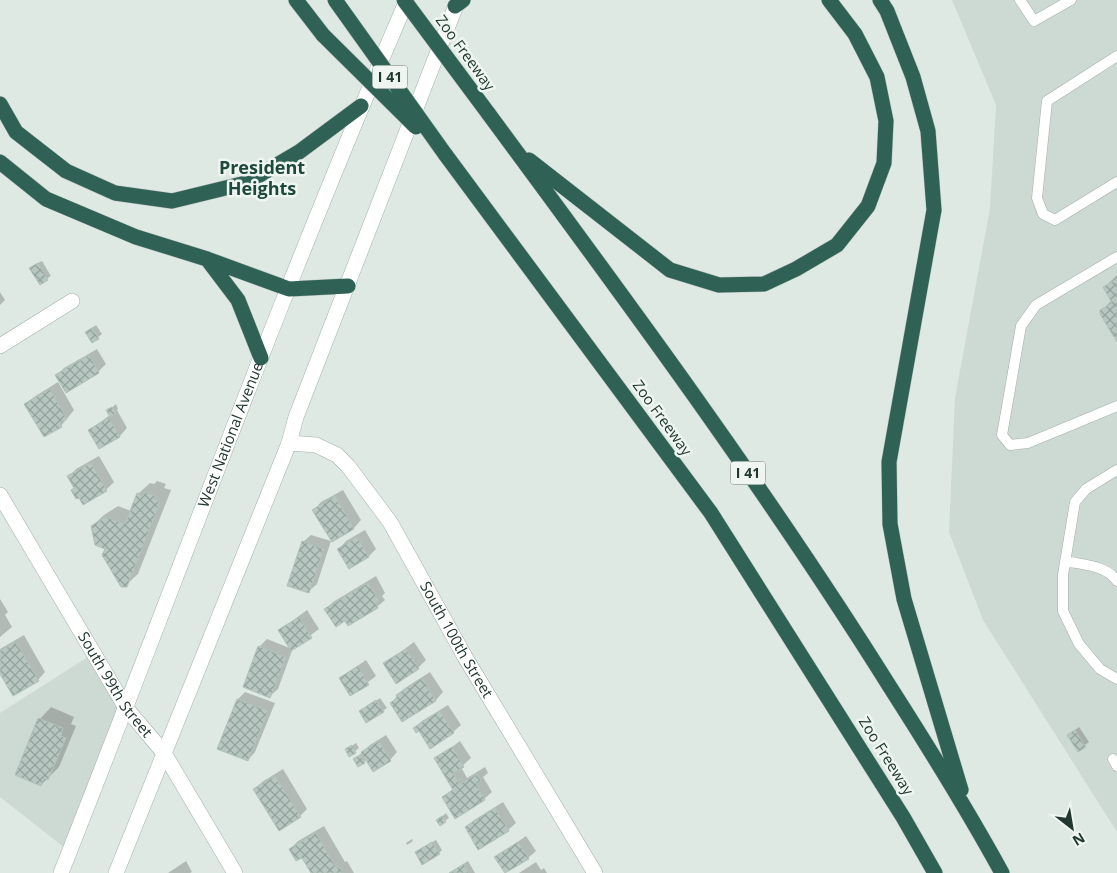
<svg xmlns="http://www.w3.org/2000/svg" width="1117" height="873" viewBox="0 0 1117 873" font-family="'Open Sans',sans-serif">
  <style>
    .built { fill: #cdd9d3 }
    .shadow { fill: #0003 }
    .building { fill: url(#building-cross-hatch); stroke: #b2c2bb }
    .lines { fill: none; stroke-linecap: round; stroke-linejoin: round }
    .service-casing { stroke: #a2b0ab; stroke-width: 11 }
    .minor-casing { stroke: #a2b0ab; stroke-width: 16 }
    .secondary-casing { stroke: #9fb4ab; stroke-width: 16 }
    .motorway-casing { stroke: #bcc3c1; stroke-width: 16 }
    .service { stroke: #fff; stroke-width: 10 }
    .minor { stroke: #fff; stroke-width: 15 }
    .secondary { stroke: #fff; stroke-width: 15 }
    .motorway { stroke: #2f6255; stroke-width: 15 }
    .motorway-bridge-casing { stroke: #bcc3c1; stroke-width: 16; stroke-linecap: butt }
    .motorway-bridge { stroke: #2f6255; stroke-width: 15 }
    .labels { text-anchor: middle; stroke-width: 5; stroke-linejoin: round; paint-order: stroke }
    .shield { fill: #eff6f2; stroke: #5f716b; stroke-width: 1 }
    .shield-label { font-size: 14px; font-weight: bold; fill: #213831 }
    .street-label { font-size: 15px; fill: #213831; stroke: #eff6f2 }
    .quarter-label { font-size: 18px; font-weight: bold; fill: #1f483c; stroke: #eff6f2 }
  </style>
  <defs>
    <pattern id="building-cross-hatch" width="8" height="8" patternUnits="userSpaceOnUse" patternTransform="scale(1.25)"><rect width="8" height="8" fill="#b7c6c0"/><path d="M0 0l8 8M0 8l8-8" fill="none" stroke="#94a29d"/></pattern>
  </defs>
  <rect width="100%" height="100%" fill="#dfe9e4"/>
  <path class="built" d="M952 0H1117V832L983 620 949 532 955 398 990 208 996 105Z
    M94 653 126 708 70 852 0 797V713Z"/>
  <path class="shadow" d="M42 261 51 276 40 283 34 265Z
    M1117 275V340L1101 311 1112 300 1104 288Z
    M0 292 5 300 0 305Z
    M96 325 102 334 93 341 90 329Z
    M97 349 106 364 98 372 66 391 57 375 64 368Z
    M58 382 74 410 61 426 26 404 34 397Z
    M116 404 118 409 117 410 127 428 120 436 99 448 89 430 110 415 108 411Z
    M99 456 114 482 106 490 84 503 69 477 76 469Z
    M157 481 166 484 164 488 171 490 138 574 126 585 92 526 104 515 118 506 131 511 138 494 150 483 154 484Z
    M343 490 361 520 354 528 332 541 314 510 321 502Z
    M365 530 376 549 369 556 350 568 339 549 346 541Z
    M311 535 331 541 317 584 309 591 303 542Z
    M376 576 385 593 382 596 385 600 377 607 346 620 326 609 333 602Z
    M0 599 8 612 5 615 12 627 0 637Z
    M307 610 319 629 293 648 278 689 270 696 259 647 267 639 292 649 280 630Z
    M24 635 45 672 38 680 0 671V649Z
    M414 642 426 660 418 668 384 664Z
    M366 660 376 676 351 695 340 678Z
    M430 672 443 692 436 700 402 721 391 703 405 688Z
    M245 692 275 703 255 752 248 760 218 748 238 699Z
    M380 698 387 708 383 711H361Z
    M448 705 461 725 453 732 414 728 422 721Z
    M51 707 74 717 71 724 76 726 59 767 41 785 40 719Z
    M1079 727 1089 742 1078 750 1072 732Z
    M386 735 397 752 390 760 367 759 364 762 355 759 370 745Z
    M460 741 471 758 461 767 467 778 485 767 488 773 483 777 492 792 484 799 443 797 454 788 436 759Z
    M356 743 359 748 350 755 346 750Z
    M283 769 307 809 300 816 255 789 262 782Z
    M503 802 516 823 508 830 466 827 474 820Z
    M446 813 449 818 440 824 438 820Z
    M324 826 345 862 347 861 354 873H314L303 856 290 849 298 841Z
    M526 836 536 851 528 858 496 857Z
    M412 839 413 841 407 845 406 843Z
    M436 840 442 850 439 853 420 849Z
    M186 861 192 872 190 873H168Z
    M468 861 475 873H450L451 872Z
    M536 862 541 870 544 868 547 873H519Z"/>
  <path class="building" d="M38 263 48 280 40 285 29 268Z
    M1117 279V342L1100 314V310L1112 303 1103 287Z
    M92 328 99 339 92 343 85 332Z
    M89 355 99 373 66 393 55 375Z
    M50 389 67 419 60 423 62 427 44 437 24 404Z
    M112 407 116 413 110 417 106 410Z
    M109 418 120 437 99 449 88 430Z
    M91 463 107 491 83 505 79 498 76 499 71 490 74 488 67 476Z
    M145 492 155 496 154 499 160 502 127 587H121L102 555 105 549 95 545 91 526 106 517 125 524 137 493 143 496Z
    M335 496 354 529 332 542 312 510Z
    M357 537 369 557 349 569 337 549Z
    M302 541 324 549 309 593 287 586Z
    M368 583 379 601 375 603 378 608 348 626 345 621 336 627 324 609Z
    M299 617 312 638 291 651 278 630Z
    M16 642 39 681 13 696 0 674V651Z
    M258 646 286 657 270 698 243 687Z
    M406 649 419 669 396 684 383 663Z
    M358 666 369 685 350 696 339 678Z
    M422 678 436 701 402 722 390 703 397 698 396 695Z
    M237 699 268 711 248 761 217 749Z
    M376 700 384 712 366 723 359 711Z
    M440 711 454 733 430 749 419 731 416 733 413 728Z
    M38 718 63 728 61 736 66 738 48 780 44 778 41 786 15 775Z
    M1075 730 1086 747 1078 752 1067 735Z
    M379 741 391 761 373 772 361 752Z
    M352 745 356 753 349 757 345 749Z
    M452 747 464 767 453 773 460 784 477 774 481 781 476 784 485 800 455 819 442 797 453 790 434 758Z
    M360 755 365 763 358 767 353 759Z
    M275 776 301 817 279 831 253 789Z
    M495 808 509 831 478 850 465 827Z
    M442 816 446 822 440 826 436 820Z
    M316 833 337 869 339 867 343 873H311L302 858 296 861 289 849Z
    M432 842 440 854 422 865 415 852Z
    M518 842 529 859 505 873 494 857Z
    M464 864 469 873H449Z"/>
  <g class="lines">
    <defs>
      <path id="service" d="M1020 0 1034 21 1071 0
        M1117 56 1047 101 1037 198 1043 214 1055 220 1117 182
        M1117 257 1036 305 1021 326 1002 435 1010 445 1028 443 1117 406
        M1117 470 1086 489 1075 502 1063 575V611L1079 644 1100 669 1117 679
        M1065 561C1083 565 1106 565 1117 581
        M1113 759 1117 766"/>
      <g id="minor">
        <path d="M0 346 72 301"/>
        <path id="s1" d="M289 443 316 445 337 455 348 466 390 522 465 657 595 873"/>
        <path id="s2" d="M0 495 126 708 164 753 235 873"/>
      </g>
      <g id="secondary">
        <path id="s3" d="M61 873C176 582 283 287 407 0"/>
        <path d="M116 873 289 443 296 417 458 0"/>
      </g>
      <path id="motorway" d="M296 0 323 35
        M880 0 887 11 913 77 928 131 934 210 889 462 890 524 904 599 961 790
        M455 6 463 0
        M0 104 16 132 66 171 115 193 172 201 246 183 299 152 361 106
        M488 113C627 301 766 489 890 687 929 748 967 809 1002 873
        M445 154 711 513 903 817 935 873
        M529 160 670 270 719 285 764 284 796 269 837 245 868 206 884 163 886 121 877 77 855 34 829 0
        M0 162 46 199 136 237 207 259 289 289 348 286
        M207 259 238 300 261 358"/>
    </defs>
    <use href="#service" class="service-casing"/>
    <use href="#minor" class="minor-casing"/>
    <use href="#secondary" class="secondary-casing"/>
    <use href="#motorway" class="motorway-casing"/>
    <use href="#service" class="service"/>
    <use href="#minor" class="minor"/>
    <use href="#secondary" class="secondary"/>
    <use href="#motorway" class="motorway"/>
    <defs>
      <path id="motorway-bridge" d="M335 0 445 154
        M404 0 488 113
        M323 35 416 127"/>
    </defs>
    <use href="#motorway-bridge" class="motorway-bridge-casing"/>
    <use href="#motorway-bridge" class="motorway-bridge"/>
  </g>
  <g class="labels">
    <g class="shield">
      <rect x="372.5" y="65.5" width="35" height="23" rx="4"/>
      <rect x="730.5" y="461.5" width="35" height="23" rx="4"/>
    </g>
    <g class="shield-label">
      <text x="390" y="82">I 41</text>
      <text x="748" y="478">I 41</text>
    </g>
    <g class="street-label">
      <text transform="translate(465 53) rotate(54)" y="5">Zoo Freeway</text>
      <text transform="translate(662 418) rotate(54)" y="5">Zoo Freeway</text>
      <text dy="5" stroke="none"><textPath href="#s3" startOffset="470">West National Avenue</textPath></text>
      <text dy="5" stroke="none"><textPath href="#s1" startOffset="271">South 100th Street</textPath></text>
      <text dy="5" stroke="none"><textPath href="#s2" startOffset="222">South 99th Street</textPath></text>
      <text transform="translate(886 756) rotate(58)" y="5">Zoo Freeway</text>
    </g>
    <g class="quarter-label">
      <text x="262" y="174">President<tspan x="262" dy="21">Heights</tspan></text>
    </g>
  </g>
  <g transform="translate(1072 828) rotate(149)" stroke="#eff6f2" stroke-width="4" paint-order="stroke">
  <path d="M0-4L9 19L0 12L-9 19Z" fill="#213831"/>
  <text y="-8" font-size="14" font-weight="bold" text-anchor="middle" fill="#213831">N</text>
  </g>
</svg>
